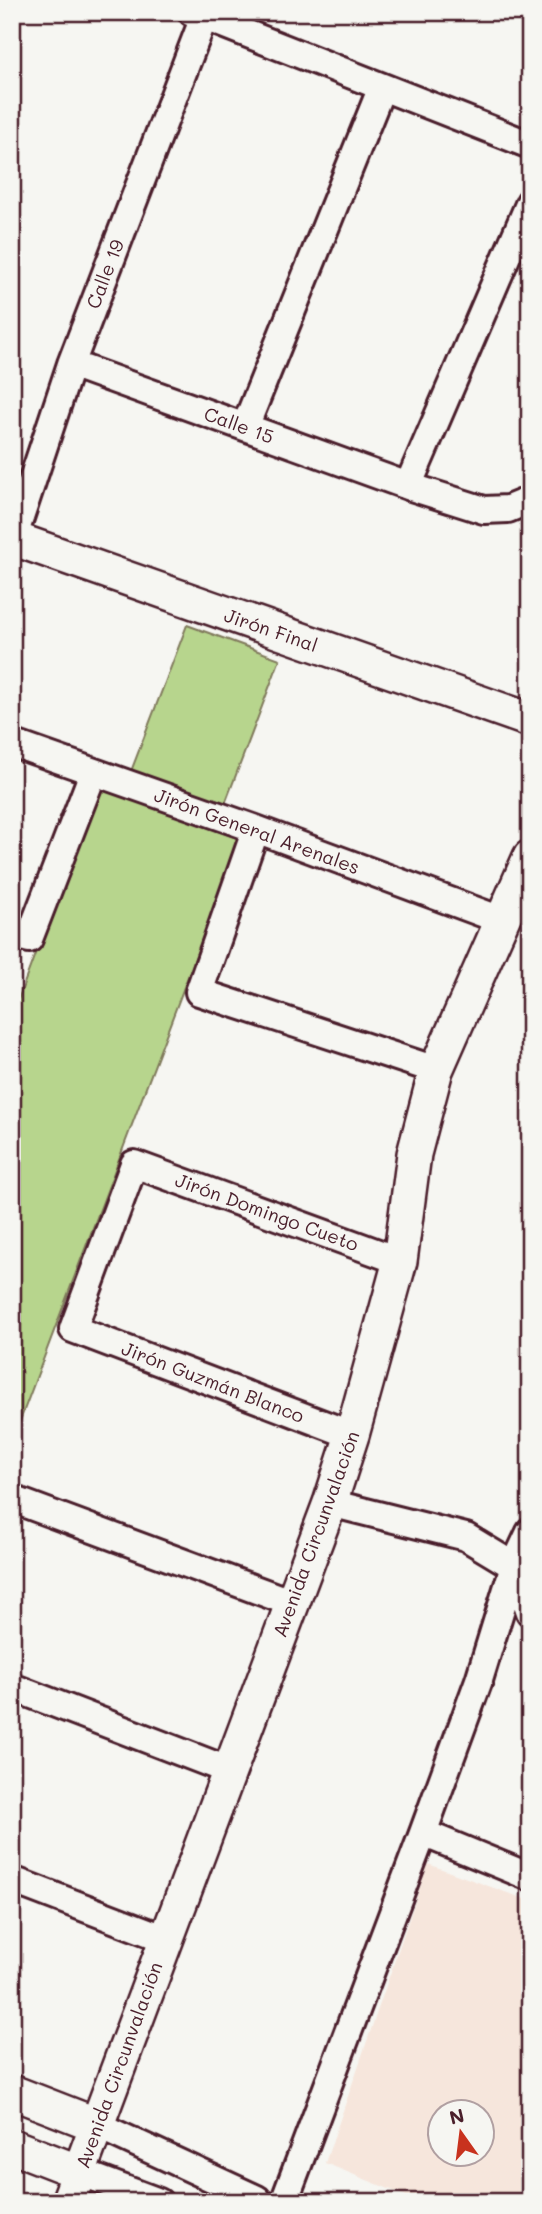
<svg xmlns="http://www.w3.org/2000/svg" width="542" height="2214" viewBox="0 0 542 2214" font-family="Mali,sans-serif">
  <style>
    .built { fill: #f6e6dc; fill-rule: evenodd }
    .green { fill: #b7d58d; stroke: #807a5c; stroke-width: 2 }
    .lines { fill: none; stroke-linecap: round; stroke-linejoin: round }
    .minor-casing { stroke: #4a1f2b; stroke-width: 32 }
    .tertiary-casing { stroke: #4a1f2b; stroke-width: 38 }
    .path { stroke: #4a1f2b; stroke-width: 4.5; stroke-dasharray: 7 5; stroke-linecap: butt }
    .minor { stroke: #f6f6f2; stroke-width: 26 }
    .tertiary { stroke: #f6f6f2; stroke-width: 33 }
    .labels { text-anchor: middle; stroke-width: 5; stroke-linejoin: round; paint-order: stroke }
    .street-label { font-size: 19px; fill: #4a1f2b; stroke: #f6f6f2 }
  </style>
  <rect width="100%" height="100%" fill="#f6f6f2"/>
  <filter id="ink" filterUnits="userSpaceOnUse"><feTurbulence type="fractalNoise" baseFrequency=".0143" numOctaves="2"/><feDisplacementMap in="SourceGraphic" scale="14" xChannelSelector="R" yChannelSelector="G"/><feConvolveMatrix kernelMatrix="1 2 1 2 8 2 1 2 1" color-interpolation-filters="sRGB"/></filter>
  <g filter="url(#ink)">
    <path class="built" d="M428 1864 530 1901V2202H421L325 2163ZM440 2112H482V2154H440Z"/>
    <path class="green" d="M187 625 280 659 223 809 130 774Z
      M97 787 240 839 12 1442V1016Z"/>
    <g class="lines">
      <defs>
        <path id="minor" d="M192 12 530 145
          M71 364 408 486 484 510 508 509 530 500
          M245 427 382 87
          M408 486 530 202
          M13 539 71 364 206 12
          M12 743 256 829 501 920
          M256 829 199 992 436 1070
          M12 933 29 939 93 773
          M352 1435 73 1329 134 1164 400 1261
          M12 1499 292 1603
          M330 1503 466 1537 514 1566 530 1612
          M12 1687 230 1771
          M423 1833 530 1877
          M12 1880 166 1939
          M97 2125 257 2199 259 2202
          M79 2172 159 2202
          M284 2202 423 1833 479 1680 514 1566 530 1532"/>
        <path id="tertiary" d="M12 538 530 720
          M12 2092 97 2125
          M12 2146 79 2172
          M68 2202 330 1503 352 1435 400 1261 414 1154 436 1070 530 857"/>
      </defs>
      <use href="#minor" class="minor-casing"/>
      <use href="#tertiary" class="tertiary-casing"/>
      <path class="path" d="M525 1133 530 1117"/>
      <use href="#minor" class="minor"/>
      <use href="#tertiary" class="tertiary"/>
    </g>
  </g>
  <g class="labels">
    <g class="street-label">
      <text transform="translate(105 274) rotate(-69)" y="7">Calle 19</text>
      <text transform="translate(239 425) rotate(20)" y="7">Calle 15</text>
      <text transform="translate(271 630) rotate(19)" y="7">Jirón Final</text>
      <text transform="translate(257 831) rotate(20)" y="7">Jirón General Arenales</text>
      <text transform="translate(267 1212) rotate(20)" y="7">Jirón Domingo Cueto</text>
      <text transform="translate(213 1382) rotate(21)" y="7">Jirón Guzmán Blanco</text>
      <text transform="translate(316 1534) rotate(-70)" y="7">Avenida Circunvalación</text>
      <text transform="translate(119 2065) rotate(-70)" y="7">Avenida Circunvalación</text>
    </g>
  </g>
  <rect width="542" height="2214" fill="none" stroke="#f6f6f2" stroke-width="42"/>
  <rect x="21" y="21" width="500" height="2172" fill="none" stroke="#4a1f2b" stroke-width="2.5" filter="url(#ink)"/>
  <g transform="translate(461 2133) rotate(346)"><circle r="33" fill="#f6f6f2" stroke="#b1a0a2" stroke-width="2"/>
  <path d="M0-5L12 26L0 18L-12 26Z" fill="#c8321e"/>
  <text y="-10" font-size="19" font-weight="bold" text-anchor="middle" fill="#4a1f2b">N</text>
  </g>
</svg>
